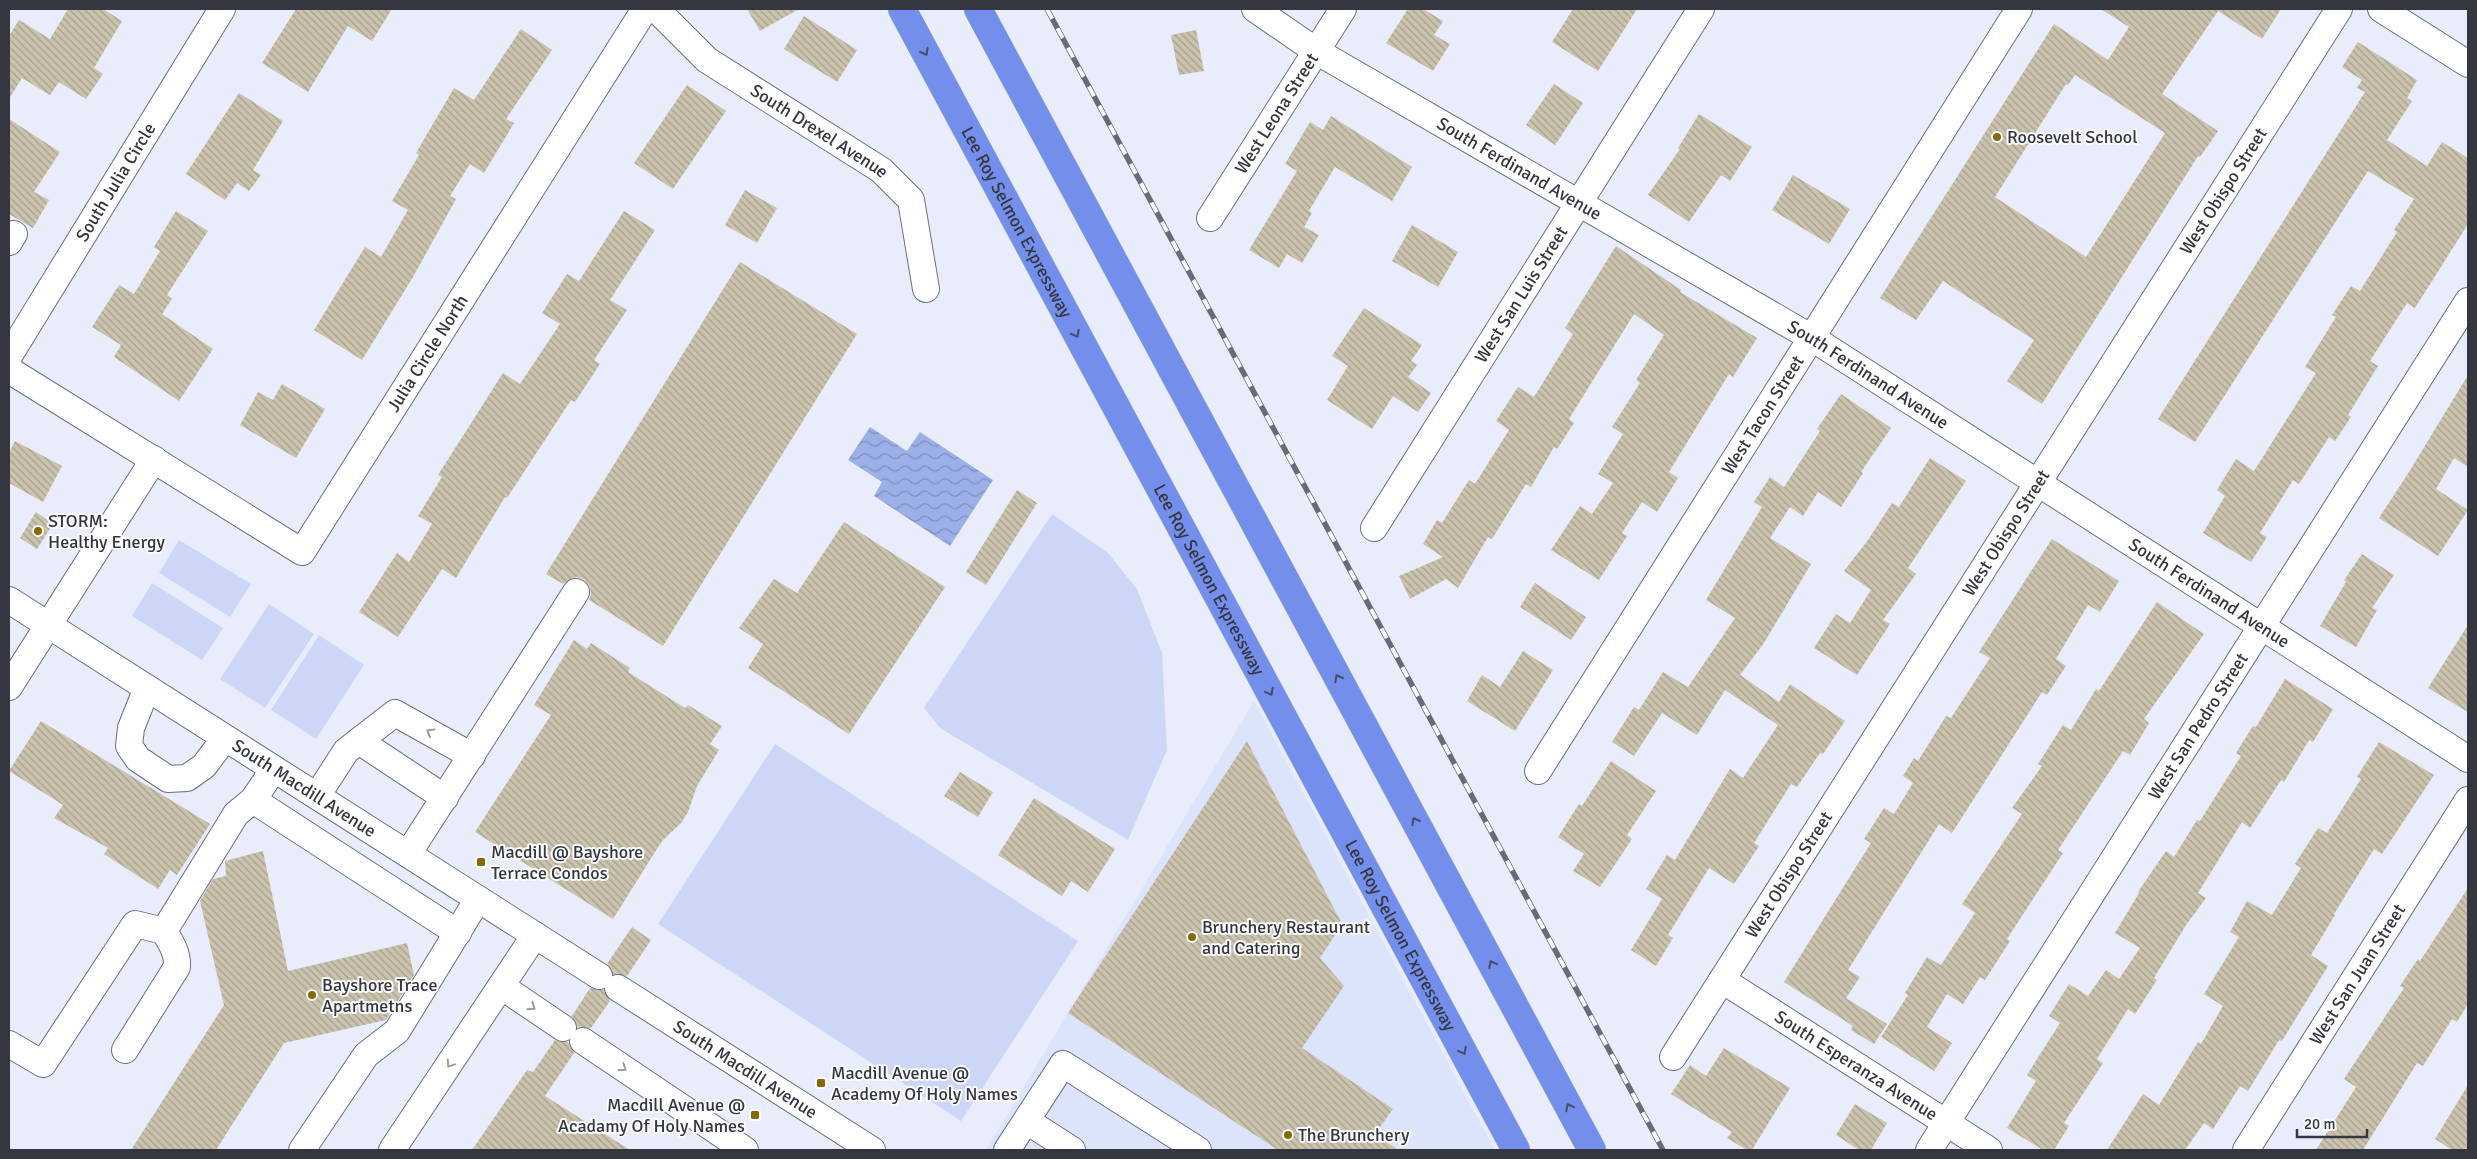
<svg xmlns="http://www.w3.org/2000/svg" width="2477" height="1159" viewBox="0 0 2477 1159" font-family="Signika,sans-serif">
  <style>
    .built { fill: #dce4fb }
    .pitch { fill: #ccd7f7 }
    .water { fill: url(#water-waves) }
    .building { fill: url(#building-back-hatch); fill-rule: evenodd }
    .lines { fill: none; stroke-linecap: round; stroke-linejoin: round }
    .minor-casing { stroke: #686f82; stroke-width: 28 }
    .highway-casing { stroke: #cecfd1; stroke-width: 29 }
    .minor { stroke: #fff; stroke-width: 26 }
    .highway { stroke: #738eeb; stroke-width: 28 }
    .rail-casing { stroke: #686b75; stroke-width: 5.5 }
    .rail { stroke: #fbfbfb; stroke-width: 4; stroke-dasharray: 11; stroke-linecap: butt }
    .oneway { stroke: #444d6b }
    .oneway2 { stroke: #9a9ba0 }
    .poi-dot { fill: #866a05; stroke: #fbfbfb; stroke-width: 2 }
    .labels { text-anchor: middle; stroke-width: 4; stroke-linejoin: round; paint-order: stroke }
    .street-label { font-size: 18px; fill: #343740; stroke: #fbfbfb }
    .poi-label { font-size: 18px; fill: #343740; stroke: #fbfbfb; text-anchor: start }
  </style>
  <defs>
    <pattern id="water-waves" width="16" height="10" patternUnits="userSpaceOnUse" patternTransform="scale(1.25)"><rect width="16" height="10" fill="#9dafe9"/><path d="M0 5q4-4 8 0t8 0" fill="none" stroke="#818fbe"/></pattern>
    <pattern id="building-back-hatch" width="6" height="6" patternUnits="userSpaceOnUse" patternTransform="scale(1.25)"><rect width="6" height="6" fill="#cbc3ad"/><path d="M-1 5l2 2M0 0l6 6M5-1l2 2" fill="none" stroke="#a69f8e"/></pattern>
  </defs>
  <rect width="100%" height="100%" fill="#e9edfb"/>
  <path class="built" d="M1254 701 1495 1150H986Z"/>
  <path class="pitch" d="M1052 514 1108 553 1137 589 1162 653 1167 750 1128 840 940 728 924 708Z
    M179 540 251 584 230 617 159 573Z
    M152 583 223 628 202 660 132 616Z
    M269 604 314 634 265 708 220 679Z
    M319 635 364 665 316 739 271 710Z
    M775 744 1078 941 961 1121 658 924Z"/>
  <path class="water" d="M870 427 907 451 920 432 993 480 950 546 874 496 882 482 848 460Z"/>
  <path class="building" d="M68 9H103L122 21 94 68 103 74 86 99 59 82 50 95 22 78 9 99V36L19 20 50 39Z
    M296 9H392L372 41 348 26 308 92 262 63Z
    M747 9H799L760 31Z
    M1408 9H1423L1443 21 1434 35 1450 44 1433 71 1386 43Z
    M1573 9H1637L1598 71 1552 42Z
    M2101 9H2281L2262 39 2218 11 2162 94 2218 131 2200 157 2198 156 2042 404 2007 381 2034 340 1943 281 1916 320 1880 298 2054 24 2108 60 2129 27ZM2075 75 2165 133 2086 257 1995 197 2066 84 2068 85Z
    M804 16 857 50 837 82 784 49Z
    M521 29 552 50 506 119 514 123 484 173 470 164 450 196 456 199 413 277 362 360 314 330 365 247 381 257 408 210 392 201 419 155 416 153 454 88 474 100Z
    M1196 30 1204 71 1179 75 1171 35Z
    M2358 42 2417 80 2407 98 2412 101 2387 140 2427 166 2442 142 2468 158V224L2415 308 2407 303 2370 361 2378 366 2348 415 2351 417 2335 441 2329 437 2299 484 2293 480 2260 533 2267 537 2251 562 2203 533 2225 496 2217 490 2236 459 2254 471 2316 373 2305 367 2336 317 2332 315 2351 286 2360 291 2397 232 2394 230 2414 199 2368 171 2195 442 2158 419 2365 92 2357 88 2362 80 2342 67Z
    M1554 84 1583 103 1555 145 1526 125Z
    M687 85 726 111 673 189 634 163Z
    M239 93 283 121 253 170 261 175 249 191 237 183 225 200 186 174Z
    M1699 114 1752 147 1730 181 1721 175 1689 222 1648 195 1680 149 1678 148Z
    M1331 116 1412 167 1392 201 1335 167 1309 211 1312 213 1304 227 1319 235 1302 263 1287 254 1279 268 1249 250 1297 171 1285 164 1310 122 1323 130Z
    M9 119 60 152 34 192 49 200 33 228 9 214Z
    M1793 175 1850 209 1829 244 1772 210Z
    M745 190 777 208 757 243 725 225Z
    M176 211 208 231 167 295 172 299 162 314 213 349 179 401 114 357 121 345 92 327 119 285 134 294 160 251 154 247Z
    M624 211 655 230 610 300 627 310 594 360 600 364 575 402 571 400 507 498 505 497 456 578 442 569 398 637 359 612 397 553 409 562 432 524 418 516 442 477 438 475 503 373 520 384 560 324 542 313 567 274 579 281Z
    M1412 225 1458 252 1438 287 1392 261Z
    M1616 246 1681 290 1680 292 1757 338 1733 377 1729 374 1669 472 1678 478 1657 512 1642 502 1622 533 1627 536 1599 580 1551 550 1580 506 1592 514 1613 483 1598 474 1623 434 1612 427 1640 383 1636 380 1664 335 1634 314 1569 419 1574 423 1557 449 1554 447 1531 487 1526 484 1492 539 1488 537 1458 588 1446 579 1410 599 1399 576 1443 557 1423 544 1437 520 1442 523 1469 480 1475 484 1509 430 1496 421 1518 387 1534 397 1573 334 1565 328Z
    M740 262 857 334 663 646 589 600 591 593 589 586 584 579 577 577 570 579 563 584 546 574Z
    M1364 308 1422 345 1411 361 1417 365 1408 377 1431 393 1418 412 1393 396 1372 429 1327 400 1348 366 1332 356Z
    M2468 375V467L2454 458 2436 489 2468 510 2438 556 2379 518 2409 472Z
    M282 384 325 409 296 458 240 425 258 392 273 400Z
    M1841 394 1891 428 1861 472 1863 473 1841 507 1818 492 1803 516 1790 507 1770 538 1811 564 1764 643 1740 675 1779 702 1790 684 1845 721 1823 754 1820 753 1797 787 1791 784 1754 843 1759 846 1734 884 1709 868 1668 935 1673 938 1656 966 1631 950 1662 899 1646 889 1667 855 1675 860 1730 769 1743 778 1778 725 1725 690 1697 735 1662 713 1634 756 1612 742 1634 707 1639 710 1663 672 1688 687 1735 618 1706 600 1762 507 1754 502 1770 477 1784 487 1820 431 1817 429Z
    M15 441 62 466 43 502 9 483V453Z
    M1930 458 1966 481 1908 568 1916 574 1883 620 1890 624 1857 675 1814 648 1836 614 1850 623 1871 590 1844 571 1868 540 1892 503 1899 507Z
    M1017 490 1037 503 986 585 966 572Z
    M36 512 53 524 37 549 20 538Z
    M844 522 945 587 849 734 748 668 763 644 739 628 774 579 797 593Z
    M2052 539 2119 581 2100 612 2088 605 2056 659 2066 666 2047 695 2042 692 1952 833 1939 824 1848 970 1860 977 1846 998 1887 1024 1874 1044 1851 1030 1853 1026 1784 982 1871 843 1864 839 1884 808 1894 814 1913 783 1903 776 1914 758 1918 761 1946 716 1951 718 1990 658 1979 652Z
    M2362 554 2394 575 2372 608 2377 610 2356 647 2320 626 2346 582 2344 580Z
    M1535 583 1586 617 1571 640 1520 607Z
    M2157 602 2204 634 2144 719 2149 723 2130 755 2123 751 2058 850 2063 853 2007 939 2010 941 1985 980 1980 977 1963 1004 1947 994 1927 1027 1952 1043 1934 1071 1881 1037 1908 995 1905 993 1927 957 1941 965 1975 913 1962 904 2022 814 2012 808 2042 766 2038 764 2063 725 2071 730 2096 689 2099 691Z
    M2468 625V712L2428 688Z
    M574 640 587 649 591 643 630 668 628 672 685 708 688 705 722 726 710 744 719 750 697 786 688 812 681 823 662 841 613 919 475 832 551 715 534 705Z
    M1523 651 1553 670 1515 731 1467 701 1482 675 1500 687Z
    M2285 679 2333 709 2313 742 2309 740 2284 782 2281 780 2250 828 2242 822 2198 893 2206 898 2186 925 2154 978 2157 980 2135 1014 2128 1009 2097 1059 2103 1063 2064 1123 2069 1126 2054 1150H2043L2007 1128 2036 1081 2027 1075 2060 1023 2049 1016 2069 984 2088 996 2106 970 2119 979 2140 948 2115 933 2139 893 2138 892 2166 851 2174 857 2197 820 2200 821 2241 756 2236 753 2253 726 2256 727Z
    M41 721 210 824 177 875 170 870 158 889 104 854 108 848 54 818 63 805 9 771Z
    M1247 741 1342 924 1320 958 1344 986 1302 1048 1393 1109 1375 1134 1398 1150H1278L1068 1013Z
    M2379 742 2434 775 2382 854 2374 849 2334 914 2335 915 2311 955 2328 966 2282 1041 2279 1040 2248 1091 2240 1086 2213 1129 2204 1123 2185 1150H2107L2143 1094 2159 1105 2198 1042 2201 1044 2223 1006 2204 994 2239 937 2230 932 2247 901 2272 915 2301 868 2295 864 2318 828 2327 833 2361 779 2357 777Z
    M1611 761 1656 791 1627 835 1632 839 1600 887 1573 871 1584 854 1558 837 1579 804 1582 806Z
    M960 772 993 792 978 817 944 796Z
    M1034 798 1115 849 1088 892 1071 881 1062 896 998 855Z
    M263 851 288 971 407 943 414 975 409 983 400 985 402 994 386 1020 284 1043 216 1150H131L224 1005 200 901 213 879 226 876 225 861Z
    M2468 888V1004L2457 1022 2452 1019 2423 1066 2417 1063 2363 1150H2316L2356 1087 2344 1079 2404 988 2400 986 2418 959 2420 961Z
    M632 927 651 940 627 976 613 974 607 964Z
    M590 988 604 990 610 1001 591 1028 578 1027 572 1016Z
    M555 1040 568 1042 574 1053 545 1096 630 1150H472L527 1070 533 1072Z
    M1724 1048 1790 1088 1752 1150H1747L1727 1138 1732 1132 1671 1094 1690 1065 1706 1076Z
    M2468 1085V1150H2452L2435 1139Z
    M1855 1104 1887 1123 1871 1150H1859L1836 1135Z"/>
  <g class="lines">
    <defs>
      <g id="minor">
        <path id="s1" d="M656 9 707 60 881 170 911 200 926 289"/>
        <path id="s2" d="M1255 9 1316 51 1812 338 2468 759"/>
        <path d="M2381 9 2468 64"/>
        <path id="s3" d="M1210 218 1343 9"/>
        <path d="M9 242 14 234"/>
        <path id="s4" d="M9 356 222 9"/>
        <path id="s5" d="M9 370 302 552 645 9"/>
        <path id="s6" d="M1374 528 1701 9"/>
        <path id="s7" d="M9 600 599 976"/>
        <path d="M9 687 154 459"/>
        <path d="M147 688 131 728 129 746 138 759 168 779 187 778 204 766 225 738"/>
        <path d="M359 741 445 798"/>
        <path id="s8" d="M1538 771 2019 9"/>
        <path d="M317 796 346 751 395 713 472 756"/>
        <path d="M253 800 458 933"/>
        <path d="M408 854 576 592"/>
        <path id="s9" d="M1722 980 1989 1150"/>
        <path d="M501 986 563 1028"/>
        <path id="s10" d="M618 988 872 1150"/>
        <path d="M583 1041 745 1150"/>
        <path d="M9 1044 43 1064 135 924 164 931 236 814 253 800 274 769"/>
        <path d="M125 1050 177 967C178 953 171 943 164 931"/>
        <path id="s11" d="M1673 1057 2339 9"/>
        <path d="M1027 1121 1072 1150"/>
        <path d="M302 1150 366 1055 397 1031 478 899"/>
        <path d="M392 1150 535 935"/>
        <path d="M1007 1150 1063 1064 1198 1150"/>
        <path id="s12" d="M1929 1150 2468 301"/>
        <path id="s13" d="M2246 1150 2468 800"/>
      </g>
      <g id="highway">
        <path id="s14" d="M902 9 1516 1150"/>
        <path d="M978 9 1592 1150"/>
      </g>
    </defs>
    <use href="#minor" class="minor-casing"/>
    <use href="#highway" class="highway-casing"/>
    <use href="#minor" class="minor"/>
    <use href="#highway" class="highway"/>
    <defs>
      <path id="rail" d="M1047 9 1663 1150"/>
    </defs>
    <use href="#rail" class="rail-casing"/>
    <use href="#rail" class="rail"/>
  </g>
  <defs><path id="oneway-chevron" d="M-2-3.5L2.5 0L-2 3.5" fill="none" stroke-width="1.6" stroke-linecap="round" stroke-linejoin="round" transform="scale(1.25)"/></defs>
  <g class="oneway">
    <use href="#oneway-chevron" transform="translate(925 52) rotate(62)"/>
    <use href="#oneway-chevron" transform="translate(1076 334) rotate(62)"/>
    <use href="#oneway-chevron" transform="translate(1338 678) rotate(-118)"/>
    <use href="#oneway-chevron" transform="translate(1270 692) rotate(62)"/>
    <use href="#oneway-chevron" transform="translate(1415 821) rotate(-118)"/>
    <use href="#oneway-chevron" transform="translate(1492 964) rotate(-118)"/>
    <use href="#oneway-chevron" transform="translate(1463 1051) rotate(62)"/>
    <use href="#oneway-chevron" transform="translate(1569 1107) rotate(-118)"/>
  </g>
  <g class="oneway2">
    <use href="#oneway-chevron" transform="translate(430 732) rotate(-150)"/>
    <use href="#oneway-chevron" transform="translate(532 1007) rotate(34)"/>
    <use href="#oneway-chevron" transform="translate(450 1064) rotate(124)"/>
    <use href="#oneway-chevron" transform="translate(623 1068) rotate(34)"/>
  </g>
  <g class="poi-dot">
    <circle cx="1997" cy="137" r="5"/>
    <circle cx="38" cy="531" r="5"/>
    <rect x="476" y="857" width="10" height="10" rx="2.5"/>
    <circle cx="1192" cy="937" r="5"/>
    <circle cx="312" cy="995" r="5"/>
    <rect x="816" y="1078" width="10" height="10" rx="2.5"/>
    <rect x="750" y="1110" width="10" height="10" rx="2.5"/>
    <circle cx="1288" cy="1135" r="5"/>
  </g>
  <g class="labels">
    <g class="street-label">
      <text dy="6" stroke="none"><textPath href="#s3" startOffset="124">West Leona Street</textPath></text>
      <text dy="6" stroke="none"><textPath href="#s1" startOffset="205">South Drexel Avenue</textPath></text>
      <text dy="6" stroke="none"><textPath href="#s2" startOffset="309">South Ferdinand Avenue</textPath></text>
      <text dy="6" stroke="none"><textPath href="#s4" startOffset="204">South Julia Circle</textPath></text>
      <text dy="6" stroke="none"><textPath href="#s11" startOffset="1026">West Obispo Street</textPath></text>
      <text dy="6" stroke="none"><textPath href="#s14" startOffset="242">Lee Roy Selmon Expressway</textPath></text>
      <text dy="6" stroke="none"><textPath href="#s6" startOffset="276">West San Luis Street</textPath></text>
      <text dy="6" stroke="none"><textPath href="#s5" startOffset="580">Julia Circle North</textPath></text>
      <text dy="6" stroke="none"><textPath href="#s2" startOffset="714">South Ferdinand Avenue</textPath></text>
      <text dy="6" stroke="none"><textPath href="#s8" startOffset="421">West Tacon Street</textPath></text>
      <text dy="6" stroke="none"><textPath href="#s11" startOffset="621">West Obispo Street</textPath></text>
      <text dy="6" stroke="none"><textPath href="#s14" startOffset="648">Lee Roy Selmon Expressway</textPath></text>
      <text dy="6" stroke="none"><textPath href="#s2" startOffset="1119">South Ferdinand Avenue</textPath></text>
      <text dy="6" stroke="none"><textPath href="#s12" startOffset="502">West San Pedro Street</textPath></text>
      <text dy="6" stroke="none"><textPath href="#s7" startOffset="350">South Macdill Avenue</textPath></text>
      <text dy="6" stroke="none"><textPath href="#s11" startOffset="216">West Obispo Street</textPath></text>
      <text dy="6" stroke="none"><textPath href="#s14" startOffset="1052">Lee Roy Selmon Expressway</textPath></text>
      <text dy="6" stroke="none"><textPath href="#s13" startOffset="208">West San Juan Street</textPath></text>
      <text dy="6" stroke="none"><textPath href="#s9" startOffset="159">South Esperanza Avenue</textPath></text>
      <text dy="6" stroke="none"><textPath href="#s10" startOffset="151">South Macdill Avenue</textPath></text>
    </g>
    <g class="poi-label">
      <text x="2007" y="143">Roosevelt School</text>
      <text x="48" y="527">STORM:<tspan x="48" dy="21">Healthy Energy</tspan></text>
      <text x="491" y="858">Macdill @ Bayshore<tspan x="491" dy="21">Terrace Condos</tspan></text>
      <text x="1202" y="933">Brunchery Restaurant<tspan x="1202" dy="21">and Catering</tspan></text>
      <text x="322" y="991">Bayshore Trace<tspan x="322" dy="21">Apartmetns</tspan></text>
      <text x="831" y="1079">Macdill Avenue @<tspan x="831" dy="21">Academy Of Holy Names</tspan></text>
      <text x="745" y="1111" text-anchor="end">Macdill Avenue @<tspan x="745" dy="21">Acadamy Of Holy Names</tspan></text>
      <text x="1298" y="1141">The Brunchery</text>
    </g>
  </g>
  <rect width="2477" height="1159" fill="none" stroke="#343740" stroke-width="20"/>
  <path d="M2297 1129v8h70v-8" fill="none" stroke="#343740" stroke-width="2.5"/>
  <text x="2304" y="1129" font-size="15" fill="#343740" stroke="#fbfbfb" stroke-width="4" paint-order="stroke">20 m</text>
</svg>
